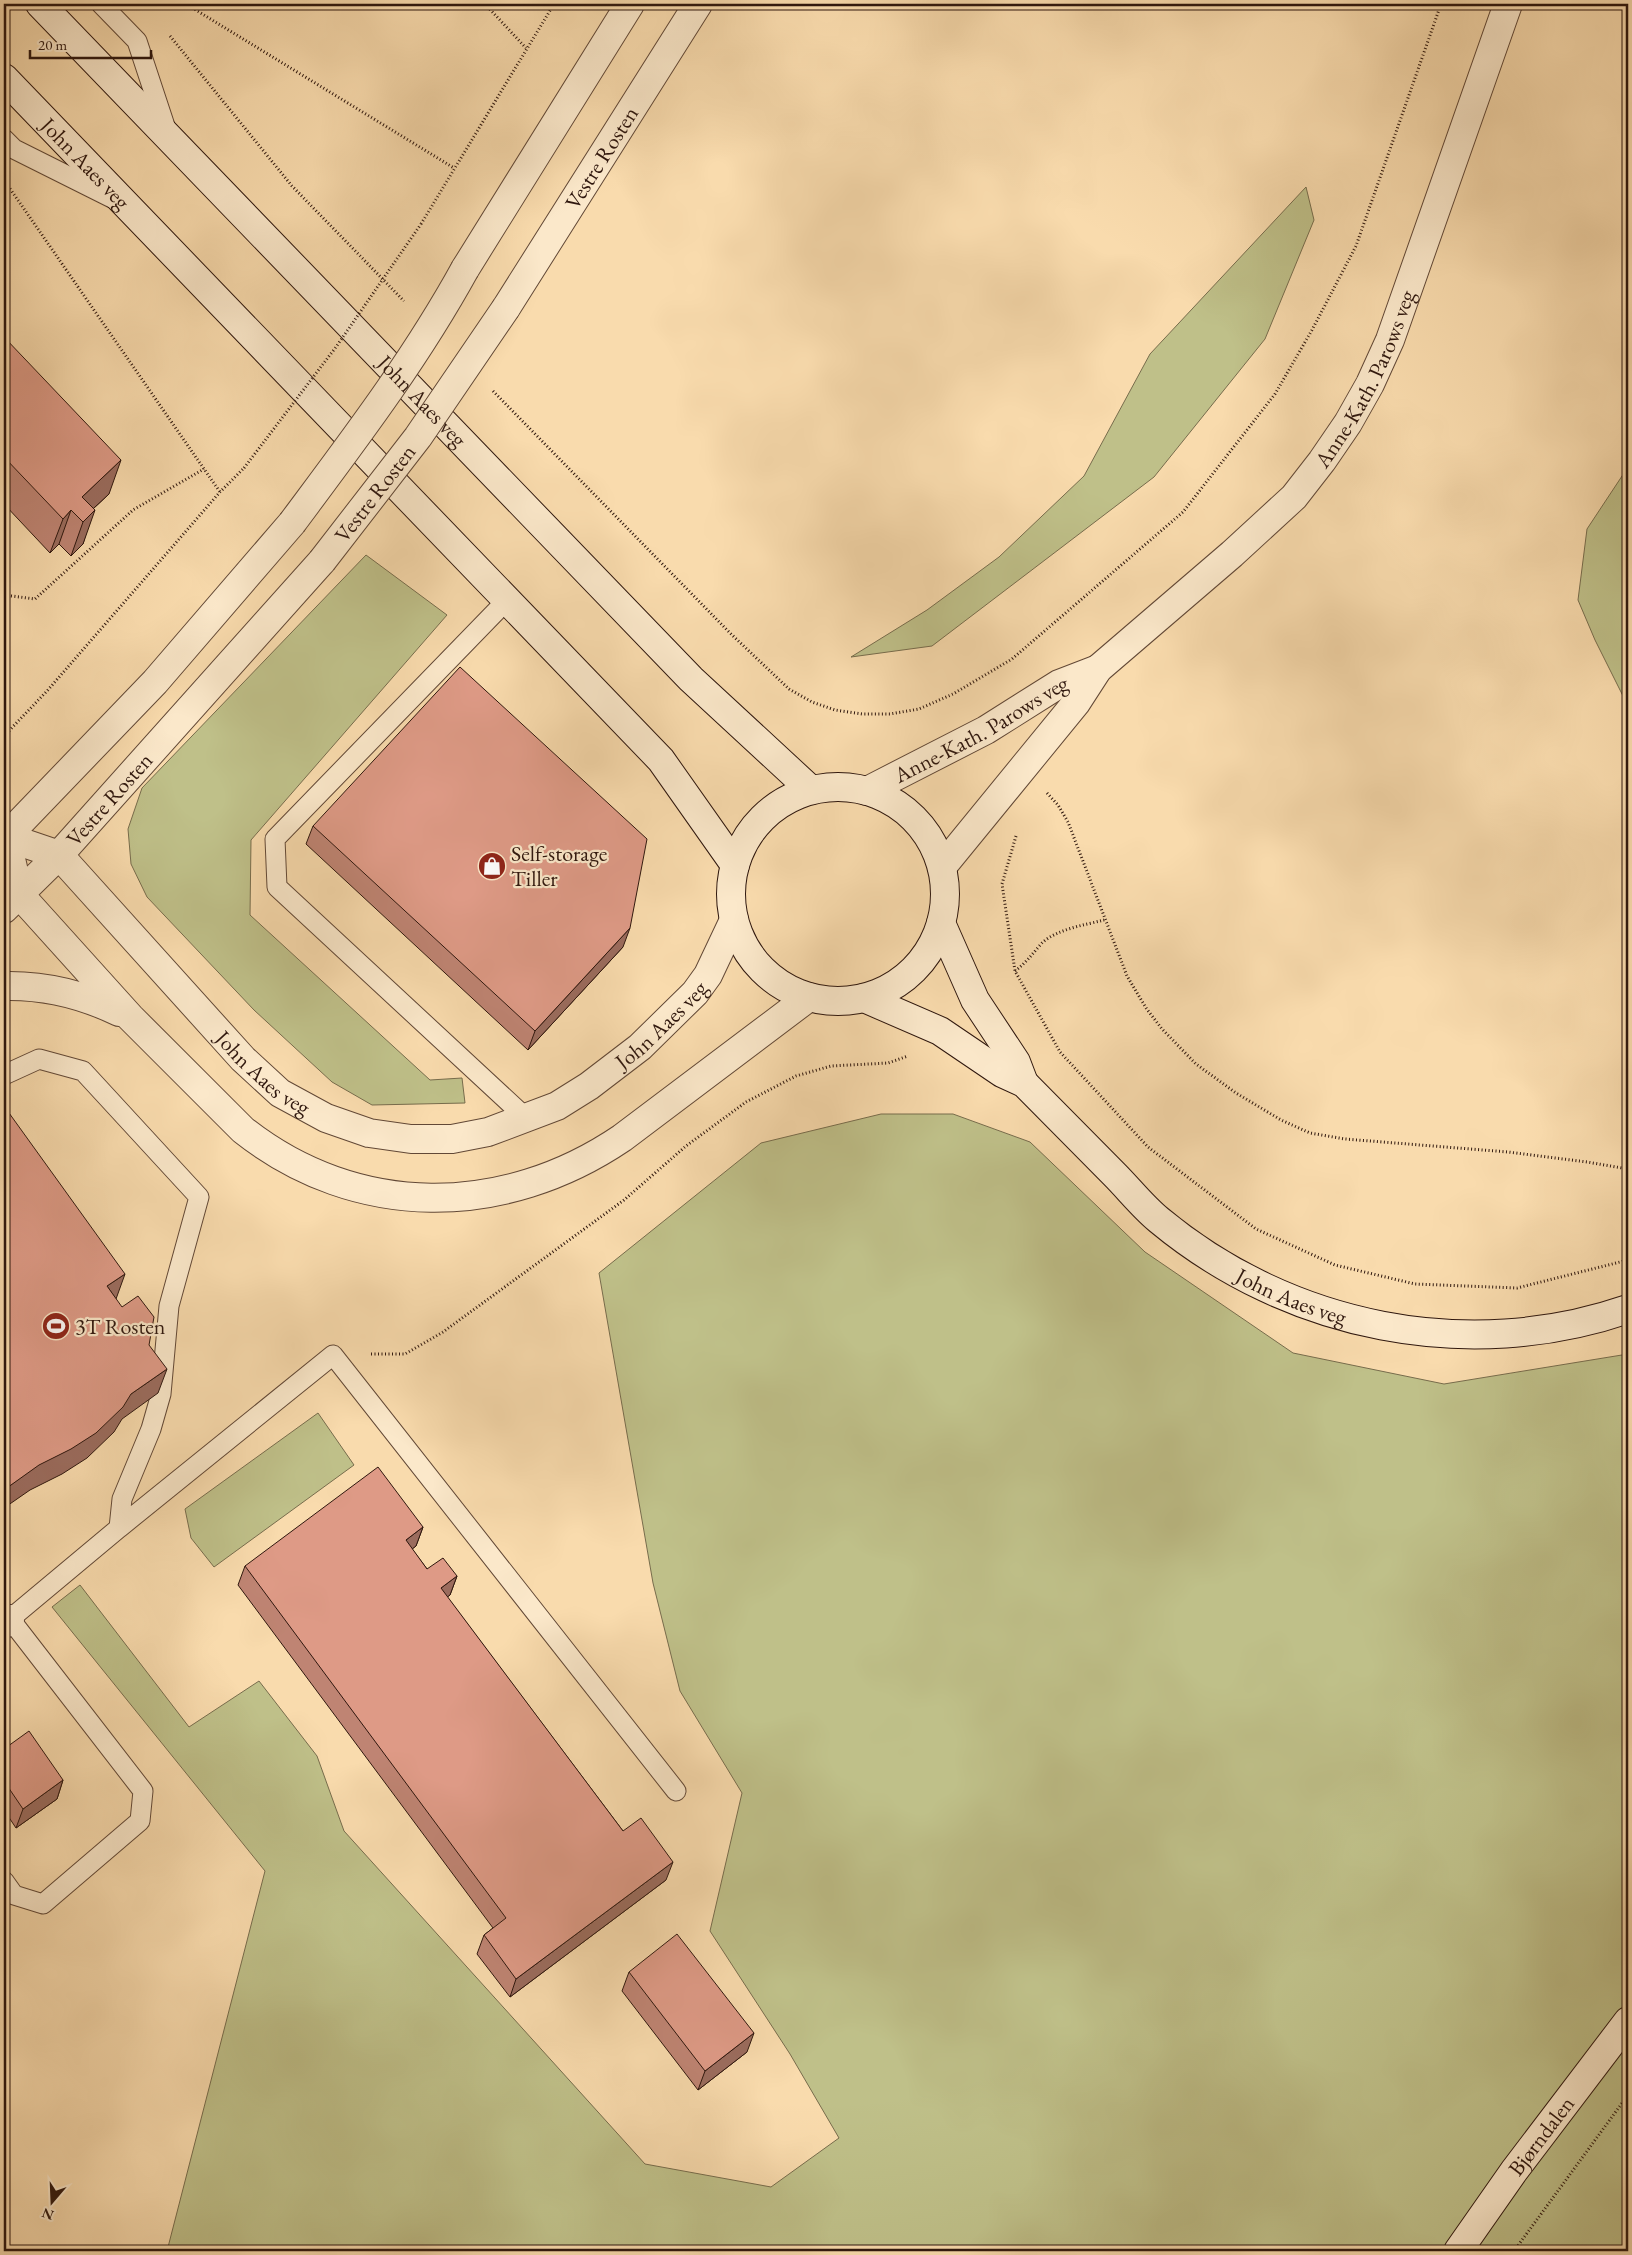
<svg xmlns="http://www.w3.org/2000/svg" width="1632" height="2255" viewBox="0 0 1632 2255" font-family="'EB Garamond',serif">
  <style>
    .green { fill: #bfc089; stroke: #776c4c }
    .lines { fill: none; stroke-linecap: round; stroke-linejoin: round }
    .service-casing { stroke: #624836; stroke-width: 21 }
    .minor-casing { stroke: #624836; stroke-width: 30 }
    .tertiary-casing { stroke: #624836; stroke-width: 30 }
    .secondary-casing { stroke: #2f170e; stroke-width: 30 }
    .path { stroke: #2f170e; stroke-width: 3; stroke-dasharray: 1 2.5; stroke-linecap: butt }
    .service { stroke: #fbe8ca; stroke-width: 19 }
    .minor { stroke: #fbe8ca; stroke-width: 28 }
    .tertiary { stroke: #fbe8ca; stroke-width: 28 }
    .secondary { stroke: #fbe8ca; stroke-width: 28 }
    .tertiary-bridge-casing { stroke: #624836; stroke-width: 30; stroke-linecap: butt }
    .path-bridge { stroke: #2f170e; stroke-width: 3; stroke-dasharray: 1 2.5; stroke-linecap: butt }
    .tertiary-bridge { stroke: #fbe8ca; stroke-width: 28 }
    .wall { fill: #bf8473; stroke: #2f170e }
    .shaded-wall { fill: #9b6c5e; stroke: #2f170e }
    .building { fill: #de9a86; stroke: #2f170e }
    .labels { text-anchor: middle; stroke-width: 4.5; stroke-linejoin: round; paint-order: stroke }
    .street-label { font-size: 22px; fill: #2f170e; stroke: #fbe8ca }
    .poi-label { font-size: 22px; fill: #2f170e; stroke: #fbe8ca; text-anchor: start }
  </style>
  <rect width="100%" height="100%" fill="#f9dbad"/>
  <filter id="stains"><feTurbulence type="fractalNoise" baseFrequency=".004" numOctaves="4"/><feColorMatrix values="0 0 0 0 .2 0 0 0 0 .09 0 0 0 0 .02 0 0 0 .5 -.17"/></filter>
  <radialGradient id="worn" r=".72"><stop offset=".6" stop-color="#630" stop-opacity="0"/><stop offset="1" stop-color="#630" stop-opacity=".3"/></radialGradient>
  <path class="green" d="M1306 187 1314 220 1265 339 1154 477 932 646 851 657 927 610 999 557 1084 476 1150 354Z
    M1628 467V706L1595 640 1578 600 1587 529Z
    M366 555 447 615 251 840 250 915 430 1080 462 1078 465 1103 372 1105 332 1082 254 1010 147 897 131 864 128 829 142 788Z
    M881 1114H953L1030 1142 1145 1252 1293 1353 1444 1384 1628 1354V2251H167L265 1871 52 1607 80 1585 189 1727 259 1681 317 1756 344 1831 645 2164 771 2187 839 2138 790 2054 710 1931 742 1793 680 1691 653 1583 599 1273 761 1143Z
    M318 1413 354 1465 214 1567 191 1538 185 1509Z"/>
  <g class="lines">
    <defs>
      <path id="service" d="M101 4 137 41 167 132
        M4 139 14 149 112 198
        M507 600 275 839 277 887 526 1118
        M4 1075 39 1059 83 1071 199 1197 169 1306 161 1394 151 1429 122 1499 119 1528 10 1619 143 1791 140 1821 43 1904 14 1895 4 1881
        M119 1528 333 1355 676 1791"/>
      <path id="minor" d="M4 1624 10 1619"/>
      <g id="tertiary">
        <path d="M465 269 630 4"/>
        <path id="s1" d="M506 308 698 4"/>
        <path id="s2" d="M867 791 986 730 1059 684 1098 669"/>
        <path d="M6 837 19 894 130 1017 243 1130C357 1220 504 1218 622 1138L809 997"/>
        <path id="s3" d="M6 837 59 855 243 1059 280 1093 326 1118 369 1133 411 1139H452L488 1132 557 1106 589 1086 640 1047 695 993 708 975 734 920"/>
        <path d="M4 839 155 682 292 523"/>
        <path id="s4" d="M942 867 1076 703 1098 669 1232 554 1294 497 1322 461 1348 423 1370 384 1390 340 1508 4"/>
        <path id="s5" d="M4 909 59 855 322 561"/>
        <path d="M4 986C46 985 82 994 119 1012"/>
      </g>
      <g id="secondary">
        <path id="s6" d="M40 4 691 679 811 790"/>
        <path id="s7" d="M4 78 661 760 735 865"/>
        <circle cx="838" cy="894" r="107"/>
        <path d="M941 923 975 1000 1016 1062 1024 1083"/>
        <path id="s8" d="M864 998 940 1031 1002 1073 1024 1083C1054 1113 1084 1144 1114 1174 1129 1189 1143 1207 1159 1220 1289 1328 1468 1364 1628 1309"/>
        <path id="s9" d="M1458 2251 1514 2171 1628 2021"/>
      </g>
    </defs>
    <use href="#service" class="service-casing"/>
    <use href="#minor" class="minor-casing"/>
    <use href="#tertiary" class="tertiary-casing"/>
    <use href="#secondary" class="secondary-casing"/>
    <path class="path" d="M186 4 454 168
      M485 4 526 48
      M170 36 292 186 404 301
      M4 180 220 492
      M421 224 554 4
      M493 391 730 633 789 689 812 702 835 710 862 714H890L919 709 953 694 1012 659 1183 512 1275 394 1312 330 1356 246 1441 4
      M4 595 35 599 133 510 204 469
      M4 736 47 691 220 492 244 468
      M1047 793 1058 805 1068 822 1127 976 1146 1008 1162 1029 1196 1064 1236 1093 1281 1120 1310 1133 1345 1139 1508 1152 1587 1162 1628 1169
      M1016 836 1002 884 1015 971 1060 1052 1148 1147 1256 1229 1335 1265 1415 1284 1517 1288 1628 1260
      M1015 971C1026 963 1033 953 1042 943 1057 929 1085 925 1104 920
      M371 1354H405L443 1332 624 1200 686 1146 746 1102 796 1076 831 1066 888 1063 908 1056
      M1514 2251 1628 2095"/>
    <use href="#service" class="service"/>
    <use href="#minor" class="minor"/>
    <use href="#tertiary" class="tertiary"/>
    <use href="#secondary" class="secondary"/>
    <defs>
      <g id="tertiary-bridge">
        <path d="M292 523C353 441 415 360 465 269"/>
        <path id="s10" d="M322 561 418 437 506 308"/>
      </g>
    </defs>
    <use href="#tertiary-bridge" class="tertiary-bridge-casing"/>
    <path class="path-bridge" d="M244 468 336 347 421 224"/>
    <use href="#tertiary-bridge" class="tertiary-bridge"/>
  </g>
  <path class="wall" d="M4 337 109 494 93 509 83 544 71 556 59 544 50 553 4 504Z
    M313 826 623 947 528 1050 306 844Z
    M423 1527 416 1546 412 1549 427 1569 457 1576 450 1595 447 1597 623 1831 666 1880 510 1997 477 1954 484 1935 493 1928 238 1585 245 1566Z
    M4 1749 63 1780 57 1799 16 1828 4 1810Z
    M629 1972 747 2052 698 2090 622 1991Z"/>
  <path class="shaded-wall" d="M121 460 109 494 81 520 82 497Z
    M71 510 59 544 50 553 63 519Z
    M95 510 83 544 71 556 83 522Z
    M630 928 623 947 528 1050 535 1031Z
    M125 1274 116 1299 107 1286Z
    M167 1369 158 1393 122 1419 114 1432 87 1458 62 1474 30 1490 4 1508V1490L131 1394Z
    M423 1527 416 1546 399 1559 406 1540Z
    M457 1576 450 1595 434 1607 441 1588Z
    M63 1780 57 1799 16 1828 23 1809Z
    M673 1862 666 1880 510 1997 516 1979Z
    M754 2033 747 2052 698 2090 705 2071Z"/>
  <path class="building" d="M4 337 121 460 82 497 95 510 83 522 71 510 63 519 4 457Z
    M460 667 647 839 630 928 535 1031 313 826Z
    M4 1106 125 1274 107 1286 122 1307 138 1296 154 1317 149 1345 167 1369 131 1394 123 1407 96 1433 71 1449 39 1465 4 1490Z
    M378 1467 423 1527 406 1540 427 1569 443 1558 457 1576 441 1588 623 1831 641 1818 673 1862 516 1979 484 1935 506 1918 245 1566Z
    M29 1731 63 1780 23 1809 4 1781V1749Z
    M677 1934 754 2033 705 2071 629 1972Z"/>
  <defs>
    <symbol id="shop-disc" viewBox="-11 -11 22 22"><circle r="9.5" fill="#8f2418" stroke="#fbe8ca"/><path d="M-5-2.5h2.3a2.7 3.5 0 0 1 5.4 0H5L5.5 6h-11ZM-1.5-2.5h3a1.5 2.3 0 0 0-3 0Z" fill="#fff"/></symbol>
    <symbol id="stadium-disc" viewBox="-11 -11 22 22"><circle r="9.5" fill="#8f2418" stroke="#fbe8ca"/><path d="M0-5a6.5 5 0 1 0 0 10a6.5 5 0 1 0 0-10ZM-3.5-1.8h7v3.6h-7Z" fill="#fff"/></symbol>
  </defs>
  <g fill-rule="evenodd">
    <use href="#shop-disc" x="476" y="850" width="32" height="32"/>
    <use href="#stadium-disc" x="40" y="1310" width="32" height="32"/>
  </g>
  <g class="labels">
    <g class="street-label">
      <text dy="8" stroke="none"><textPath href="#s1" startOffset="178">Vestre Rosten</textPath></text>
      <text dy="8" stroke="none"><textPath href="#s7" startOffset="118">John Aaes veg</textPath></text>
      <text dy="8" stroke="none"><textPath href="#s4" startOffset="652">Anne-Kath. Parows veg</textPath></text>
      <text dy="8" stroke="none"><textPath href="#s6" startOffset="551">John Aaes veg</textPath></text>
      <text dy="8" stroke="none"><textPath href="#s10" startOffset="86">Vestre Rosten</textPath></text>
      <text dy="8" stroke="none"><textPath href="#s2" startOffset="130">Anne-Kath. Parows veg</textPath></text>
      <text dy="8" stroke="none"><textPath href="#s5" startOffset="152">Vestre Rosten</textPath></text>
      <text dy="8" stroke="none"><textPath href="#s3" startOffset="805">John Aaes veg</textPath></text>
      <text dy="8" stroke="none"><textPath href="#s3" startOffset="355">John Aaes veg</textPath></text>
      <text dy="8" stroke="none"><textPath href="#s8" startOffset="528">John Aaes veg</textPath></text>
      <text dy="8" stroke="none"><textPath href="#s9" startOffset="142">Bjørndalen</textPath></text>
    </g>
    <g class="poi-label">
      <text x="511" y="861">Self-storage<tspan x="511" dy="25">Tiller</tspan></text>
      <text x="75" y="1334">3T Rosten</text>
    </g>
  </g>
  <rect width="1632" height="2255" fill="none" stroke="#f9dbad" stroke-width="20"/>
  <rect x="5" y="5" width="1622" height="2245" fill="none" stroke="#2f170e" stroke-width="2.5"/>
  <rect x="10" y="10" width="1612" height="2235" fill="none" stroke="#2f170e"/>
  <g transform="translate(52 2202) rotate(199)" stroke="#fbe8ca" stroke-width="4" paint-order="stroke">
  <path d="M0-4L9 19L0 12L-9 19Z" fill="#2f170e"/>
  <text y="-8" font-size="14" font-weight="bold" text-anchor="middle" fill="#2f170e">N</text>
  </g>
  <path d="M30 50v8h121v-8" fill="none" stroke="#2f170e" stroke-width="2.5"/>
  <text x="38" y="50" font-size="15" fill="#2f170e" stroke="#fbe8ca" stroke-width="4" paint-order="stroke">20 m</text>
  <rect width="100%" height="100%" filter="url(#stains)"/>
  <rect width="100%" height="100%" fill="url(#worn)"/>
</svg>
